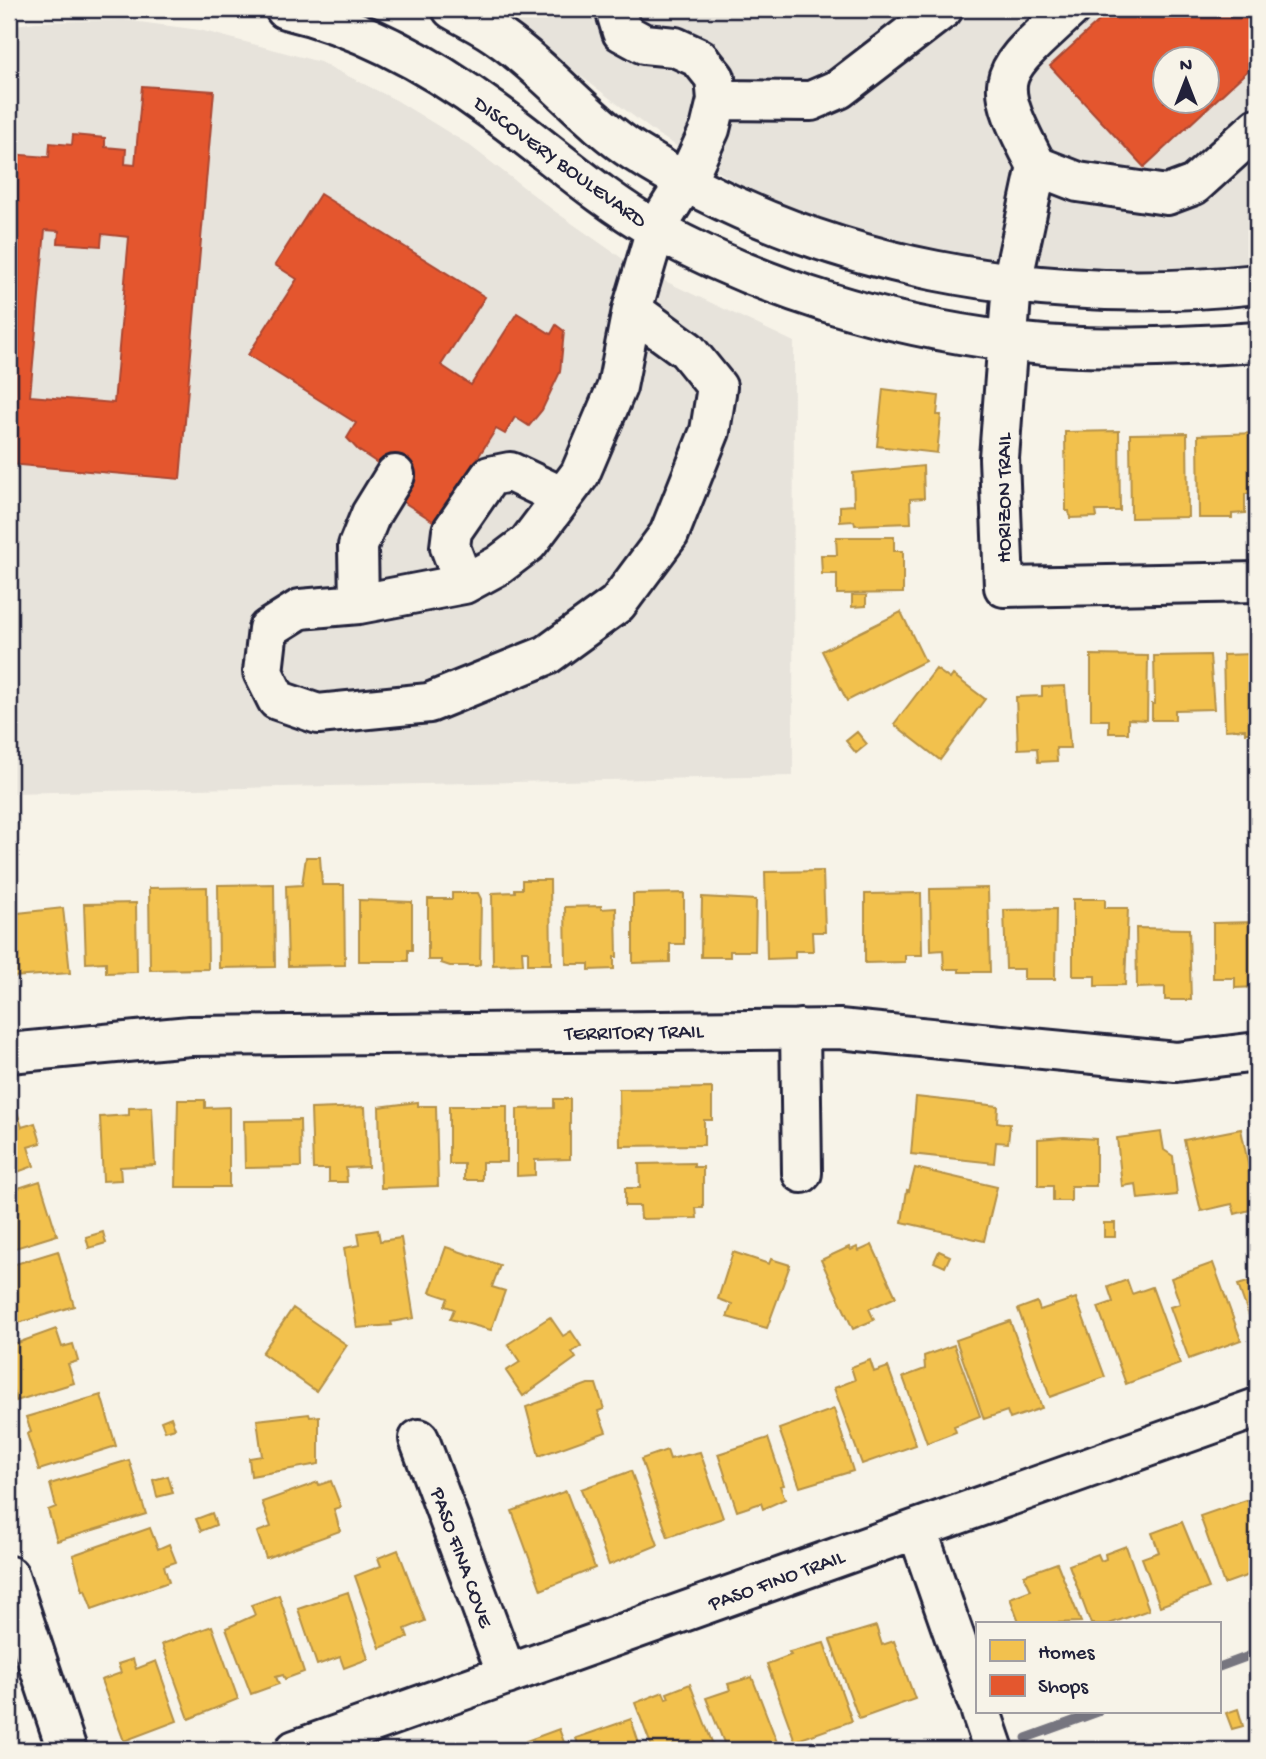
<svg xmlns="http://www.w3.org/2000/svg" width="1266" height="1759" viewBox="0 0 1266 1759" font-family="'Gochi Hand',sans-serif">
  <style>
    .built { fill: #e7e3db; fill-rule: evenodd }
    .homes { fill: #f2c14e; stroke: #b49148; stroke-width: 2 }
    .shops { fill: #e4572e; stroke: #aa4732; stroke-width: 2; fill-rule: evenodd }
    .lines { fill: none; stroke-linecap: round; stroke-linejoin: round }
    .stream { stroke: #76747f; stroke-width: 9 }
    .minor-casing { stroke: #22223b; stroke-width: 44 }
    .minor { stroke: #f7f3e8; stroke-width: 38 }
    .labels { text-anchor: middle; stroke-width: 7; stroke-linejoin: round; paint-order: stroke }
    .street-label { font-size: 21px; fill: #22223b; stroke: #f7f3e8 }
  </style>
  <rect width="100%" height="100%" fill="#f7f3e8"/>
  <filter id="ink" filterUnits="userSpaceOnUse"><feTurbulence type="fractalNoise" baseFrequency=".0143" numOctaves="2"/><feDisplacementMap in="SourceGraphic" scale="14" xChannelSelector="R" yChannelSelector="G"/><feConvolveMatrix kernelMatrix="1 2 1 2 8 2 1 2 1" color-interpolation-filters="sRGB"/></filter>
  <g filter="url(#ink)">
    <path class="built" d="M492 9H1257V266L1200 273H1083L919 251 760 197 657 134ZM1164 60H1206V102H1164Z
      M124 20 200 30 320 62 396 100 469 145 553 210 633 266 794 342 793 776 9 793V26L35 22Z"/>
    <path class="homes" d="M883 389 939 396 937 415H941L937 453 877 446Z
      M1119 431 1120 511H1096L1097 517 1070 518 1069 511H1066L1065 432Z
      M1187 433 1188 517 1131 518 1130 434Z
      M1257 433V494H1245V513L1232 514V518H1199L1198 435Z
      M923 466 924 498 910 499 911 523 855 525 854 521 840 522V506L854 505 853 473Z
      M836 537H894V551H903V593L837 594V574H822L821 555H837Z
      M852 595H866V606L852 607Z
      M901 612 925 661 847 701 822 651Z
      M1252 654 1253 661H1257V743H1254V733H1245V729L1225 730 1223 655Z
      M1091 655 1148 656 1147 720 1128 719V733H1109V720H1091Z
      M1210 655 1214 709 1175 710V720H1152V704H1155L1154 656Z
      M936 669 950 679 953 675 985 699 940 760 894 724Z
      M1065 686 1070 748H1056L1057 761 1038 762 1037 748 1018 749 1016 697 1042 696V687Z
      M857 732 867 744 856 753 846 741Z
      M306 857H320L322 885H344L345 965 288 966 286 886 302 885Z
      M823 871 825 932H812L813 951H795V958L767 959 765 872Z
      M522 880H550L551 964H528V951H522L523 964 493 965 492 893 515 892V889H522Z
      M274 884 275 967 219 968 218 885Z
      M207 887 208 969 150 970 149 888Z
      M988 888 990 972H959V969H944L943 950 931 951 930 889Z
      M452 893H478L481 899 480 964 477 966H450L441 963V960H428V899H452Z
      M684 893V944H670V962L633 963V894Z
      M921 893 922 955H905V962L865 963V894Z
      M702 897 756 900 755 951H730V957H701Z
      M1073 899H1105V908H1128L1125 985 1095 986V976H1073Z
      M359 900 412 902V950H408V961H359Z
      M136 903 137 972 106 973V962L86 963 84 904Z
      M601 906V909L616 908 617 957H614V969L589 970V964H566L565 907Z
      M63 908 70 973 12 977 9 914Z
      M1056 909 1055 979H1024V969H1006L1004 910Z
      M1257 922V987L1235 988V978H1213V923Z
      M1136 928 1189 929 1191 1000H1165V987L1137 988Z
      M712 1088V1120H704V1145L620 1146 619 1089Z
      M916 1097 998 1106 997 1122 1010 1124 1008 1143 996 1142 994 1163 911 1154Z
      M554 1099H570V1159L535 1160V1175L517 1176V1109L554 1108Z
      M178 1100H205V1108L229 1107V1187H176Z
      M418 1102V1106H436L438 1186 381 1188 379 1107Z
      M449 1106H507V1162H482V1180H464V1164H449Z
      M152 1107 155 1165 120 1167 121 1180 103 1181 100 1117 129 1115V1108Z
      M365 1107 368 1167 346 1168 347 1182H329V1169H313L311 1109Z
      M17 1112 22 1127 35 1123 41 1143 28 1147 34 1166 9 1175V1114Z
      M300 1120 301 1167 245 1168 244 1121Z
      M1241 1129 1257 1208 1235 1214 1232 1204 1201 1211 1184 1140Z
      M1161 1132 1164 1150 1173 1156 1177 1195 1138 1199 1136 1184 1122 1186 1117 1138Z
      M1064 1137 1096 1139V1186H1071V1201H1053V1186H1038V1139Z
      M694 1163V1167H703V1208H696L697 1218 641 1219 640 1206H625V1188H640L639 1164Z
      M915 1168 997 1187 984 1241 902 1222 907 1190 909 1191Z
      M40 1181 57 1235 9 1250V1191Z
      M1104 1223H1115V1237H1104Z
      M378 1230 380 1241 401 1238 414 1318 391 1322 392 1325 357 1328 344 1248 360 1245 358 1233Z
      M103 1232 106 1243 89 1248 86 1237Z
      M872 1245 896 1297 869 1309 874 1320 853 1329 821 1260 849 1247 851 1250 857 1247 859 1251Z
      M446 1247 500 1265 492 1287 505 1291 491 1330 450 1319 454 1309 445 1306 448 1298 430 1292Z
      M58 1251 74 1306 9 1326V1266Z
      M939 1251 950 1256 945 1267 934 1262Z
      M733 1252 769 1264 771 1259 790 1265 767 1328 727 1317 732 1304 718 1299Z
      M1213 1263 1241 1340 1189 1359 1170 1307 1180 1304 1171 1278Z
      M1257 1279V1338L1238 1285Z
      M1127 1280 1132 1294 1152 1287 1180 1364 1126 1384 1098 1307 1113 1302 1108 1287Z
      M1076 1298 1105 1377 1050 1397 1018 1309 1037 1302 1040 1310Z
      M293 1308 347 1345 316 1391 262 1353Z
      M550 1317 563 1336 571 1331 581 1346 572 1352 576 1358 523 1396 506 1371 520 1362 508 1344Z
      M1010 1321 1042 1408 1010 1419 1007 1411 984 1419 956 1340Z
      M56 1329 62 1347 73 1344 78 1361 68 1364 74 1383 16 1401 12 1386H9V1346Z
      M954 1345 980 1416 954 1426 956 1432 927 1443 903 1377 925 1369 924 1356Z
      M870 1360 874 1372 888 1367 916 1445 862 1464 834 1388 855 1380 851 1367Z
      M588 1384H596L604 1409 598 1411 606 1432 539 1456 526 1407Z
      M101 1395 116 1446 39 1470 27 1434 31 1432 26 1417Z
      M834 1409 853 1471 800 1487 779 1429Z
      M309 1414 310 1417 319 1416V1464L251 1476 249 1458 262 1456 257 1420Z
      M171 1417 175 1428 165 1431 161 1421Z
      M768 1438 784 1485 780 1486 785 1499 763 1509 761 1503 737 1511 718 1454Z
      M667 1450 670 1459 700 1452 723 1518 668 1537 641 1459Z
      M129 1460 146 1514 57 1541 48 1510 56 1507 50 1484Z
      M631 1471 658 1545 609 1565 581 1489Z
      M168 1476 173 1493 157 1497 153 1480Z
      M331 1481 341 1507 334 1509 340 1531 266 1558 257 1532 271 1527 262 1502 318 1482 319 1485Z
      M566 1491 595 1568 541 1590 512 1511Z
      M1252 1498 1257 1513V1572L1224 1584 1200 1516Z
      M212 1513 216 1525 201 1531 196 1519Z
      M1182 1522 1209 1588 1160 1606 1142 1558 1159 1552 1152 1533Z
      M150 1528 158 1549 169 1544 176 1562 164 1566 169 1582 92 1609 85 1590 83 1591 73 1555Z
      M1126 1546 1149 1610 1109 1624H1091L1069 1565 1098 1554 1101 1561 1106 1559 1105 1554Z
      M398 1550 425 1621 405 1629 408 1637 380 1648 355 1576 381 1566 378 1558Z
      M1057 1563 1081 1622 1020 1624 1010 1598 1031 1590 1024 1575Z
      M348 1592 368 1659 344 1668 340 1657 317 1665 298 1609Z
      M279 1595 304 1672 285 1679 283 1675 276 1677 279 1684 251 1694 226 1628 255 1615 251 1605Z
      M212 1626 238 1699 189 1719 162 1644Z
      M876 1626 882 1645 894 1641 915 1699 859 1719 830 1640Z
      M824 1643 852 1721 795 1741 767 1664 791 1655 789 1652Z
      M133 1659 136 1669 156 1661 177 1721 124 1741 101 1680 121 1673 118 1664Z
      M752 1677 780 1750H749L747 1745 727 1750 706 1698 730 1690 728 1684Z
      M690 1684 715 1750H653L635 1703 663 1692 666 1699 669 1698 667 1693Z
      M1238 1709 1243 1726 1232 1729 1226 1713Z
      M631 1719 641 1750H580L576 1738Z
      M559 1729 567 1750H511L527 1744 526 1741Z"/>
    <path class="shops" d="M1112 9H1257V62L1144 167 1050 66ZM1164 60H1206V102H1164Z
      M142 86 214 91 180 479 9 464V154L49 157 50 143 72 145 73 135 105 138V147L126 149 125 164 135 165ZM45 230 59 231 58 243 101 246 102 234 129 237 114 403 30 396Z
      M320 194 485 297 441 365 471 385 517 313 551 334 556 325 564 331 560 372 542 410 529 426 515 417 505 434 496 429 468 473 480 480 436 523 399 499 409 484 358 450 347 438 356 423 248 355 297 279 275 265Z"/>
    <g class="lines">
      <path class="stream" d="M1219 1667 1257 1653
        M1026 1738 1098 1712"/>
      <defs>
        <path id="minor" d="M285 9C359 26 432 66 493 111 547 150 598 197 656 230 764 289 886 326 1008 341 1089 352 1176 347 1257 342
          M452 9C469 19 487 27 502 39 549 72 587 121 635 152 818 269 1044 307 1257 284
          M615 9 622 32 644 44 675 47 699 58 715 78 717 100 710 129 686 181 656 229 632 310 617 387 580 474 528 543 499 565 464 584 359 604 300 609 268 629 263 672 277 700 318 714 429 703 547 655 617 604 669 534 710 431 717 387 687 350 632 310
          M1070 9C997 77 989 74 1037 166L1012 283 999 458 1004 587 1257 582
          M717 100 811 101 839 89 943 9
          M1037 166 1078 182 1167 195 1194 185 1257 128
          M464 584 450 547 452 531 490 476 510 472 563 497
          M359 604 358 546 371 514 395 475
          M800 1029 802 1173
          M9 1053 190 1036 839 1029 1176 1062 1257 1052
          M419 1439 507 1675
          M917 1529 977 1701
          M9 1576 67 1750
          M981 1712 994 1750
          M295 1750 1257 1408"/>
      </defs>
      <use href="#minor" class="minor-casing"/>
      <use href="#minor" class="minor"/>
    </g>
  </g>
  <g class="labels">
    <g class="street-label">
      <text transform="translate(561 161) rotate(36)" y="7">DISCOVERY BOULEVARD</text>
      <text transform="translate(1003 498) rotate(-90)" y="7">HORIZON TRAIL</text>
      <text transform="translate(634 1031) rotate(-1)" y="7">TERRITORY TRAIL</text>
      <text transform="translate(463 1557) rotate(70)" y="7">PASO FINA COVE</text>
      <text transform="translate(776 1579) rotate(-20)" y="7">PASO FINO TRAIL</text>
    </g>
  </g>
  <rect width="1266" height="1759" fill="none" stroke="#f7f3e8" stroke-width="35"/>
  <rect x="18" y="18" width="1231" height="1724" fill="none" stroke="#22223b" stroke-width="2.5" filter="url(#ink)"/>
  <rect x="976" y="1622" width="245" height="91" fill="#f7f3e8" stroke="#a29fa3" stroke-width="2"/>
  <rect x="990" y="1640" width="35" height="21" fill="#f2c14e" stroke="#a29fa3" stroke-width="2"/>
  <text x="1038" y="1658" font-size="21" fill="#22223b">Homes</text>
  <rect x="990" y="1675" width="35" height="21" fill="#e4572e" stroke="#a29fa3" stroke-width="2"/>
  <text x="1038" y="1692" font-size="21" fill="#22223b">Shops</text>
  <g transform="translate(1186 80)"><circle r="33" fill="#f7f3e8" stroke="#a29fa3" stroke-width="2"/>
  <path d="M0-5L12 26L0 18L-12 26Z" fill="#22223b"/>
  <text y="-10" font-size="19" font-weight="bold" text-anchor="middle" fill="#22223b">N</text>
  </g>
</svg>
